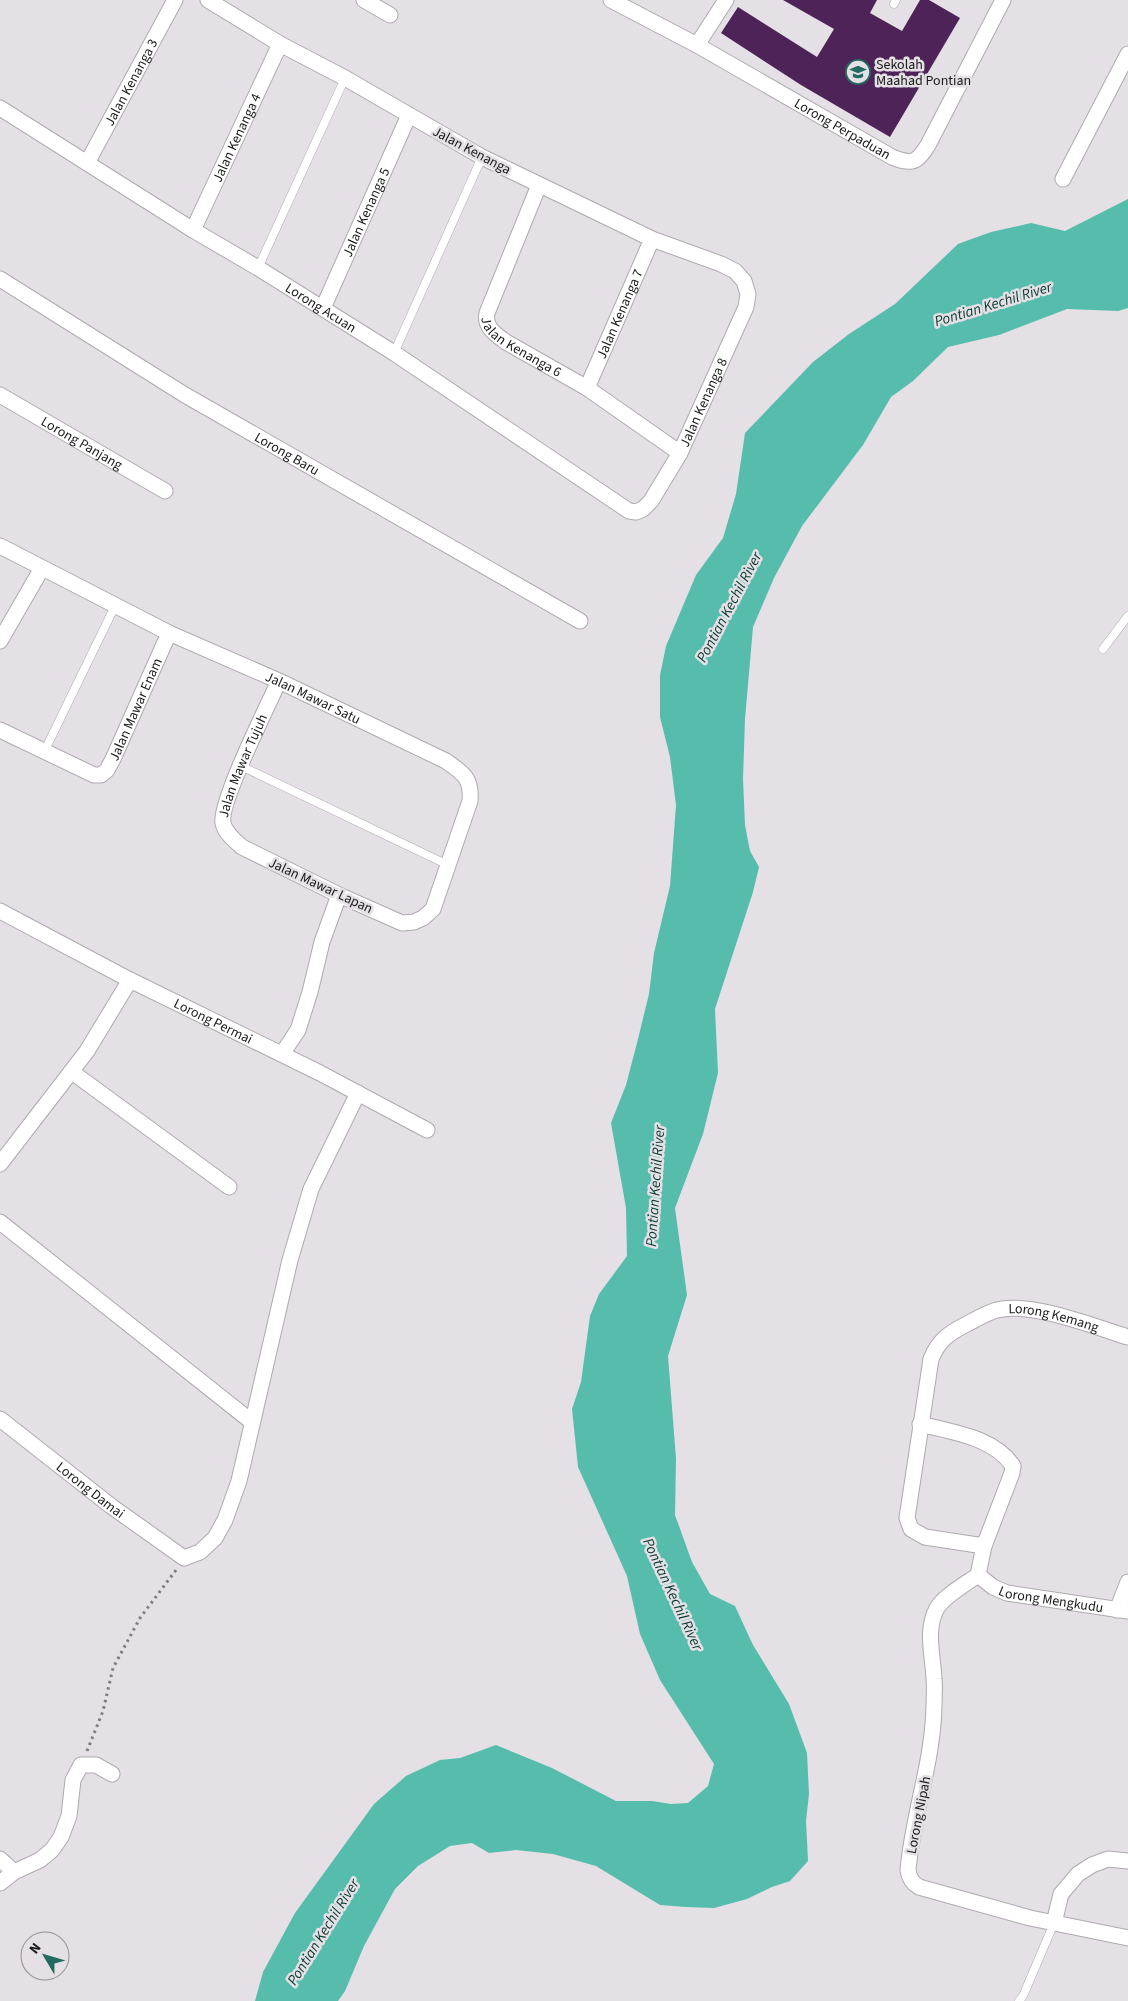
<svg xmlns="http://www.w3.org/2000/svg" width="1128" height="2001" viewBox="0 0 1128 2001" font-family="'Source Sans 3',sans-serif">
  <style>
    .water { fill: #56bdad }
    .building { fill: #4e2458 }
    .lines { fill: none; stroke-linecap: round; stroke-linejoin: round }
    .service-casing { stroke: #aeaaaf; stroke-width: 9 }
    .minor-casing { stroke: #aeaaaf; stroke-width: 17 }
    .path { stroke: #7f7d80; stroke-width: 3; stroke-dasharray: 2.5 4; stroke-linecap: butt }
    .service { stroke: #fff; stroke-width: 8 }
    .minor { stroke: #fff; stroke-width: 15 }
    .labels { text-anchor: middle; stroke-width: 5; stroke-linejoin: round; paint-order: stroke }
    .poi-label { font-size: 14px; fill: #1b1a1b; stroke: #e4e0e5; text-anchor: start }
    .street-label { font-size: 14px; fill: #1b1a1b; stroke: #e4e0e5 }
    .water-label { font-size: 15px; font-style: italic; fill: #093b34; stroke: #e4e0e5 }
  </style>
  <rect width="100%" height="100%" fill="#e4e0e5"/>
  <path class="water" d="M1128 199V308L1118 311 1067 309 999 335 948 347 913 381 891 397 863 445 802 526 774 578 753 627 745 719 743 779 745 825 750 851 759 867 753 892 715 1009 718 1073 703 1134 675 1208 687 1295 668 1356 676 1459 675 1515 692 1562 710 1594 735 1606 753 1645 789 1704 807 1753 809 1794 806 1821 808 1861 790 1881 772 1887 747 1899 714 1908 686 1907 660 1905 596 1866 553 1854 516 1850 489 1853 472 1843 450 1846 418 1866 395 1889 364 1946 345 1991 338 2001H255L263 1972 295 1913 374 1804 406 1776 440 1760 460 1758 496 1745 552 1768 616 1801H652L671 1804 688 1803 708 1786 714 1764 660 1680 640 1634 627 1576 578 1467 572 1409 581 1382 590 1316 599 1294 627 1256 626 1208 611 1123 626 1085 637 1043 649 994 654 953 670 886 676 805 670 757 660 717V675L666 646 696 575 723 538 736 494 745 433 813 362 849 334 895 304 958 244 991 232 1031 223 1065 231Z"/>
  <path class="building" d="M783 0H877L870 13 902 31 920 0H929L960 18 890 137 801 85 721 33 738 7 817 57 834 29Z"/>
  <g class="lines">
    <defs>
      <path id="service" d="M894 4 896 0
        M258 268 345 78
        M394 353 482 157
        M1103 649 1128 616
        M44 752 115 606
        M241 766 448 865
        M1019 2001 1023 1996 1054 1923"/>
      <g id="minor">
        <path d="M364 0 390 15"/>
        <path id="s1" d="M611 0 697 45 892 157C912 165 917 163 928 145L1003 0"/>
        <path d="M697 45 726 0"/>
        <path id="s2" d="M0 108 193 230 258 268 394 353 629 511 636 512 643 509 651 501 680 453 746 307 748 294 744 281 735 271 721 264 652 239 482 157 345 78 280 44 208 0"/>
        <path id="s3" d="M87 163 175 0"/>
        <path d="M1063 179 1128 54"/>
        <path id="s4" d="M539 185 487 313C484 327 495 334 506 342L587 388 680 453"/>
        <path id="s5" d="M193 230 280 44"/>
        <path id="s6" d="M0 279 185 395 580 621"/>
        <path id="s7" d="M323 308 409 115"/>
        <path id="s8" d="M587 388 652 239"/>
        <path id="s9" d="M0 395 165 491"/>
        <path id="s10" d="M0 546 169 633 279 681 446 761C463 773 472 778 470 801L433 909 423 918 414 922 402 923 339 895 242 847C235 841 225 833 223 823 219 803 268 705 279 681"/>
        <path d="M0 641 42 568"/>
        <path id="s11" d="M0 730 94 775H101L107 770 113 759 169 633"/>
        <path id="s12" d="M0 911 130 980 320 1073 427 1130"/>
        <path d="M282 1054 298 1030 310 992 322 942 339 895"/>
        <path d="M72 1072 229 1187"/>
        <path d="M0 1164 87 1051 130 980"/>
        <path d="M0 1222 252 1422"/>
        <path id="s13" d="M0 1419 111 1506 184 1558 200 1552 215 1538 225 1520 239 1481 290 1260 311 1189 358 1093"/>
        <path d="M920 1424C951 1432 994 1437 1013 1466L1012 1473 984 1546 978 1575"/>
        <path id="s14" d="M984 1546 925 1537 911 1529 907 1518 931 1359C938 1341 949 1333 965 1325 975 1320 986 1313 997 1310 1030 1301 1095 1327 1128 1337"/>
        <path d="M978 1575C967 1583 944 1596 937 1608 925 1630 933 1655 934 1679 935 1688 934 1697 934 1705 933 1763 913 1813 908 1870 909 1878 912 1883 919 1887L1030 1918 1128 1938"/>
        <path id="s15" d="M978 1575 993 1587 1007 1593 1128 1611"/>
        <path d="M1117 1610 1128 1582"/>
        <path d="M0 1859 14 1872"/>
        <path d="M0 1883 14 1872 40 1860 52 1850 61 1837 69 1816 73 1780 81 1765H96L112 1774"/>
        <path d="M1054 1923 1061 1894 1078 1874 1092 1865 1108 1859 1128 1861"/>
      </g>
    </defs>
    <use href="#service" class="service-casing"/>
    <use href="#minor" class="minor-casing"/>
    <path class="path" d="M87 1751 103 1711 113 1668 140 1618 176 1570"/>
    <use href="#service" class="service"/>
    <use href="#minor" class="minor"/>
  </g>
  <defs>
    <symbol id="school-ring" viewBox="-11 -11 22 22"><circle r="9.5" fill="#e4e0e5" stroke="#236a60" stroke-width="1.5"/><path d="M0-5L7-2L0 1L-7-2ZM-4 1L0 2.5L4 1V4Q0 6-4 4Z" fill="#236a60"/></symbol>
  </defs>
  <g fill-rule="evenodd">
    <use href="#school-ring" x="844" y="58" width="28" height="28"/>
  </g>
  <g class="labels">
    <g class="poi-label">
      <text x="876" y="69">Sekolah<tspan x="876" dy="16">Maahad Pontian</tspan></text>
    </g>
    <g class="street-label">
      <text dy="5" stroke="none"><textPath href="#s3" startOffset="92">Jalan Kenanga 3</textPath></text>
      <text dy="5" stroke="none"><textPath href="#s1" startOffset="265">Lorong Perpaduan</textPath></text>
      <text dy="5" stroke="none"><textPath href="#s5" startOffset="102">Jalan Kenanga 4</textPath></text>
      <text transform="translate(472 150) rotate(28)" y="5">Jalan Kenanga</text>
      <text dy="5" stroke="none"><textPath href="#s7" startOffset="105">Jalan Kenanga 5</textPath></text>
      <text dy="5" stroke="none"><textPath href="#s2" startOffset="378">Lorong Acuan</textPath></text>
      <text dy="5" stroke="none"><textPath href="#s8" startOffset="81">Jalan Kenanga 7</textPath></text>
      <text dy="5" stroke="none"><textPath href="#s4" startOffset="190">Jalan Kenanga 6</textPath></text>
      <text dy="5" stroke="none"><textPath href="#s2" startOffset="885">Jalan Kenanga 8</textPath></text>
      <text dy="5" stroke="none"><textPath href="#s9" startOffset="95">Lorong Panjang</textPath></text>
      <text dy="5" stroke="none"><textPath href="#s6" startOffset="336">Lorong Baru</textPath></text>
      <text dy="5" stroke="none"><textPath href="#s10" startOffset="348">Jalan Mawar Satu</textPath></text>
      <text dy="5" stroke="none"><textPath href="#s11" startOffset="186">Jalan Mawar Enam</textPath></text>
      <text dy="5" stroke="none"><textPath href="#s10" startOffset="964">Jalan Mawar Tujuh</textPath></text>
      <text transform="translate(321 885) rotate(25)" y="5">Jalan Mawar Lapan</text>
      <text dy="5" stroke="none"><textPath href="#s12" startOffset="240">Lorong Permai</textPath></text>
      <text dy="5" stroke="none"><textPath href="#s14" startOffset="391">Lorong Kemang</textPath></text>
      <text dy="5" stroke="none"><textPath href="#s13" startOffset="115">Lorong Damai</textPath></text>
      <text dy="5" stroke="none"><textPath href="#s15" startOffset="79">Lorong Mengkudu</textPath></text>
      <text transform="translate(918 1815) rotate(-79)" y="5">Lorong Nipah</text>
    </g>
    <g class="water-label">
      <text transform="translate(993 304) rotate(-17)" y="5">Pontian Kechil River</text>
      <text transform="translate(729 607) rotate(-62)" y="5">Pontian Kechil River</text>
      <text transform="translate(655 1186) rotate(-86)" y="5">Pontian Kechil River</text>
      <text transform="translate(673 1594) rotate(65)" y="5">Pontian Kechil River</text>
      <text transform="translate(323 1932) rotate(-58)" y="5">Pontian Kechil River</text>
    </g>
  </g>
  <g transform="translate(45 1956) rotate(308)"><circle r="24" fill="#e4e0e5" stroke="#949194"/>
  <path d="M0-4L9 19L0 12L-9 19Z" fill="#236a60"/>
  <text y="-8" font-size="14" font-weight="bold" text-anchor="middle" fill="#1b1a1b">N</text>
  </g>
</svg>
